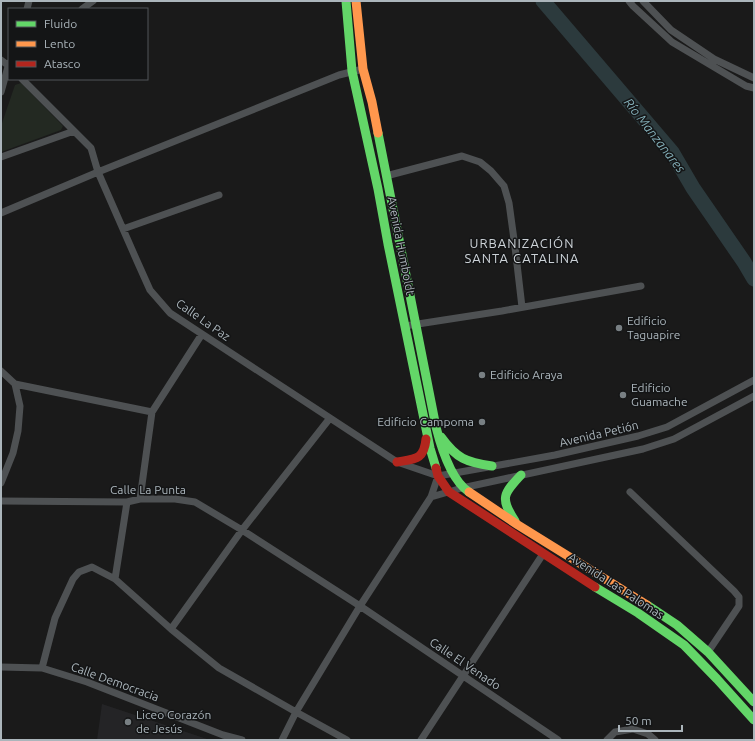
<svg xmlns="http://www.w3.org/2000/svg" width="755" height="741" viewBox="0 0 755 741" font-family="Ubuntu,sans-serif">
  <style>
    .built { fill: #242426 }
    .green { fill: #232922 }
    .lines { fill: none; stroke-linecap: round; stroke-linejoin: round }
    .river { stroke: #2c3a3d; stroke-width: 15 }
    .street { stroke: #4e5153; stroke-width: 7 }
    .fast { stroke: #63d668; stroke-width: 9 }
    .slow { stroke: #ff974d; stroke-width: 9 }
    .jam { stroke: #b3261e; stroke-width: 9 }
    .poi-dot { fill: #787f83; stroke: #141516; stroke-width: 1.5 }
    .labels { text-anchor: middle; stroke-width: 3; stroke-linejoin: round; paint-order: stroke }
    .street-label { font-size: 12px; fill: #abb5bb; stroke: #141516 }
    .poi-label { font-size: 12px; fill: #abb5bb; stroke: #141516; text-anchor: start }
    .water-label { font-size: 13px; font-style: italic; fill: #82adb6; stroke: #141516 }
    .neighbourhood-label { font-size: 13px; letter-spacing: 1px; fill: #ccd2d7; stroke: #141516 }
  </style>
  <rect width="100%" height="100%" fill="#1a1a1a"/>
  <path class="built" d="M102 704 210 740H97Z"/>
  <path class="green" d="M21 83 63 126 61 130 1 152V126L15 85Z"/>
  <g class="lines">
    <path class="river" d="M543 1 672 152 693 188 744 262 754 279"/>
    <path class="street" d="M629 1 633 6 672 42 746 86 754 88
      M643 1 671 30 714 59 754 78
      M27 9 29 1
      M82 9 93 1
      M1 60 9 66
      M22 79 91 148 98 172 137 261 150 290 170 313 397 462 438 476 555 455 638 436 667 427 754 380
      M1 92 9 63
      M1 157 74 131
      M386 176 462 156 480 162 491 171 504 186 509 203 515 247 522 307
      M1 213 98 172 339 75 363 69
      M123 229 219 195
      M405 326 502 311 641 286
      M1 371 15 384 152 412
      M1 483 13 453 18 431 20 406 15 384
      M630 492 734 591 739 597V606L708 652
      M431 497 462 488 643 449 674 439 754 396
      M140 499 152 412 202 334
      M1 501 127 502 140 499H175L195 502 242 530 360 606 558 740
      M115 579 127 502
      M171 629 242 530 330 418
      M1 667 42 668 87 682 223 735 242 740
      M42 668 55 618 73 579 79 572 92 567 115 579 171 629 219 668 296 712 347 740
      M282 740 296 712 360 606 431 497 438 476
      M421 740 543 554
      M607 740 615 732 633 729 648 734 655 740"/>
    <path class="fast" d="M346 1 352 71 378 189 388 244 430 448 436 468
      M378 133 436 427C441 447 451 480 469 492
      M441 437C457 459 466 462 492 466
      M515 521C500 498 503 494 521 475
      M595 587 638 613 684 645 717 679 754 720
      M647 605 677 625 708 652 754 702"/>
    <path class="slow" d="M356 1 363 69 372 102 378 133
      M469 492 518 525 647 605"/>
    <path class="jam" d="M397 462C415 459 424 460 426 439
      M436 468 438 476 449 492 595 587"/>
  </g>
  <g class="poi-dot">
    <circle cx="619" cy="328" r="4"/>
    <circle cx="482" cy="375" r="4"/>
    <circle cx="623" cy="395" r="4"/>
    <circle cx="482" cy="422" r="4"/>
    <circle cx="128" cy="722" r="4"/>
  </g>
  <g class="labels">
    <g class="street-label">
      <text transform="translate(401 246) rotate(79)" y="4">Avenida Humboldt</text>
      <text transform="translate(203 320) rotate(35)" y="4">Calle La Paz</text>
      <text transform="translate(599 434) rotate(-13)" y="4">Avenida Petión</text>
      <text x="148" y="494">Calle La Punta</text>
      <text transform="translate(616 586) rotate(33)" y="4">Avenida Las Palomas</text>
      <text transform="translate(465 664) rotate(34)" y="4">Calle El Venado</text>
      <text transform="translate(115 682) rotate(20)" y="4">Calle Democracia</text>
    </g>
    <g class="poi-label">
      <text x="627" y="325">Edificio<tspan x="627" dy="14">Taguapire</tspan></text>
      <text x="490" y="379">Edificio Araya</text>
      <text x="631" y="392">Edificio<tspan x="631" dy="14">Guamache</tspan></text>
      <text x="474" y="426" text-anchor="end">Edificio Campoma</text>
      <text x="136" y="719">Liceo Corazón<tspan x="136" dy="14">de Jesús</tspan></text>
    </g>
    <g class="water-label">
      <text transform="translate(655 135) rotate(52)" y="5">Río Manzanares</text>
    </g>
    <g class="neighbourhood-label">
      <text x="522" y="248">URBANIZACIÓN<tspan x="522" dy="15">SANTA CATALINA</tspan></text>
    </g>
  </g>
  <rect width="755" height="741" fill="none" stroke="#abb5bb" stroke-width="4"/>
  <rect x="8" y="8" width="140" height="72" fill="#141516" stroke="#505558"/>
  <rect x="16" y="21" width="20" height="6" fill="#63d668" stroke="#505558"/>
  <text x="44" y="28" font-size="12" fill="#abb5bb">Fluido</text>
  <rect x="16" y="41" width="20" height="6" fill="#ff974d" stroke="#505558"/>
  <text x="44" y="48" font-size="12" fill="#abb5bb">Lento</text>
  <rect x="16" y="61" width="20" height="6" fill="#b3261e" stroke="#505558"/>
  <text x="44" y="68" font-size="12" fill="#abb5bb">Atasco</text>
  <path d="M619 725v6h63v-6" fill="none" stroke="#abb5bb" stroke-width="2"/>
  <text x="625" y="725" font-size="12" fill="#abb5bb" stroke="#141516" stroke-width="3" paint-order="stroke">50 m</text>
</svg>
